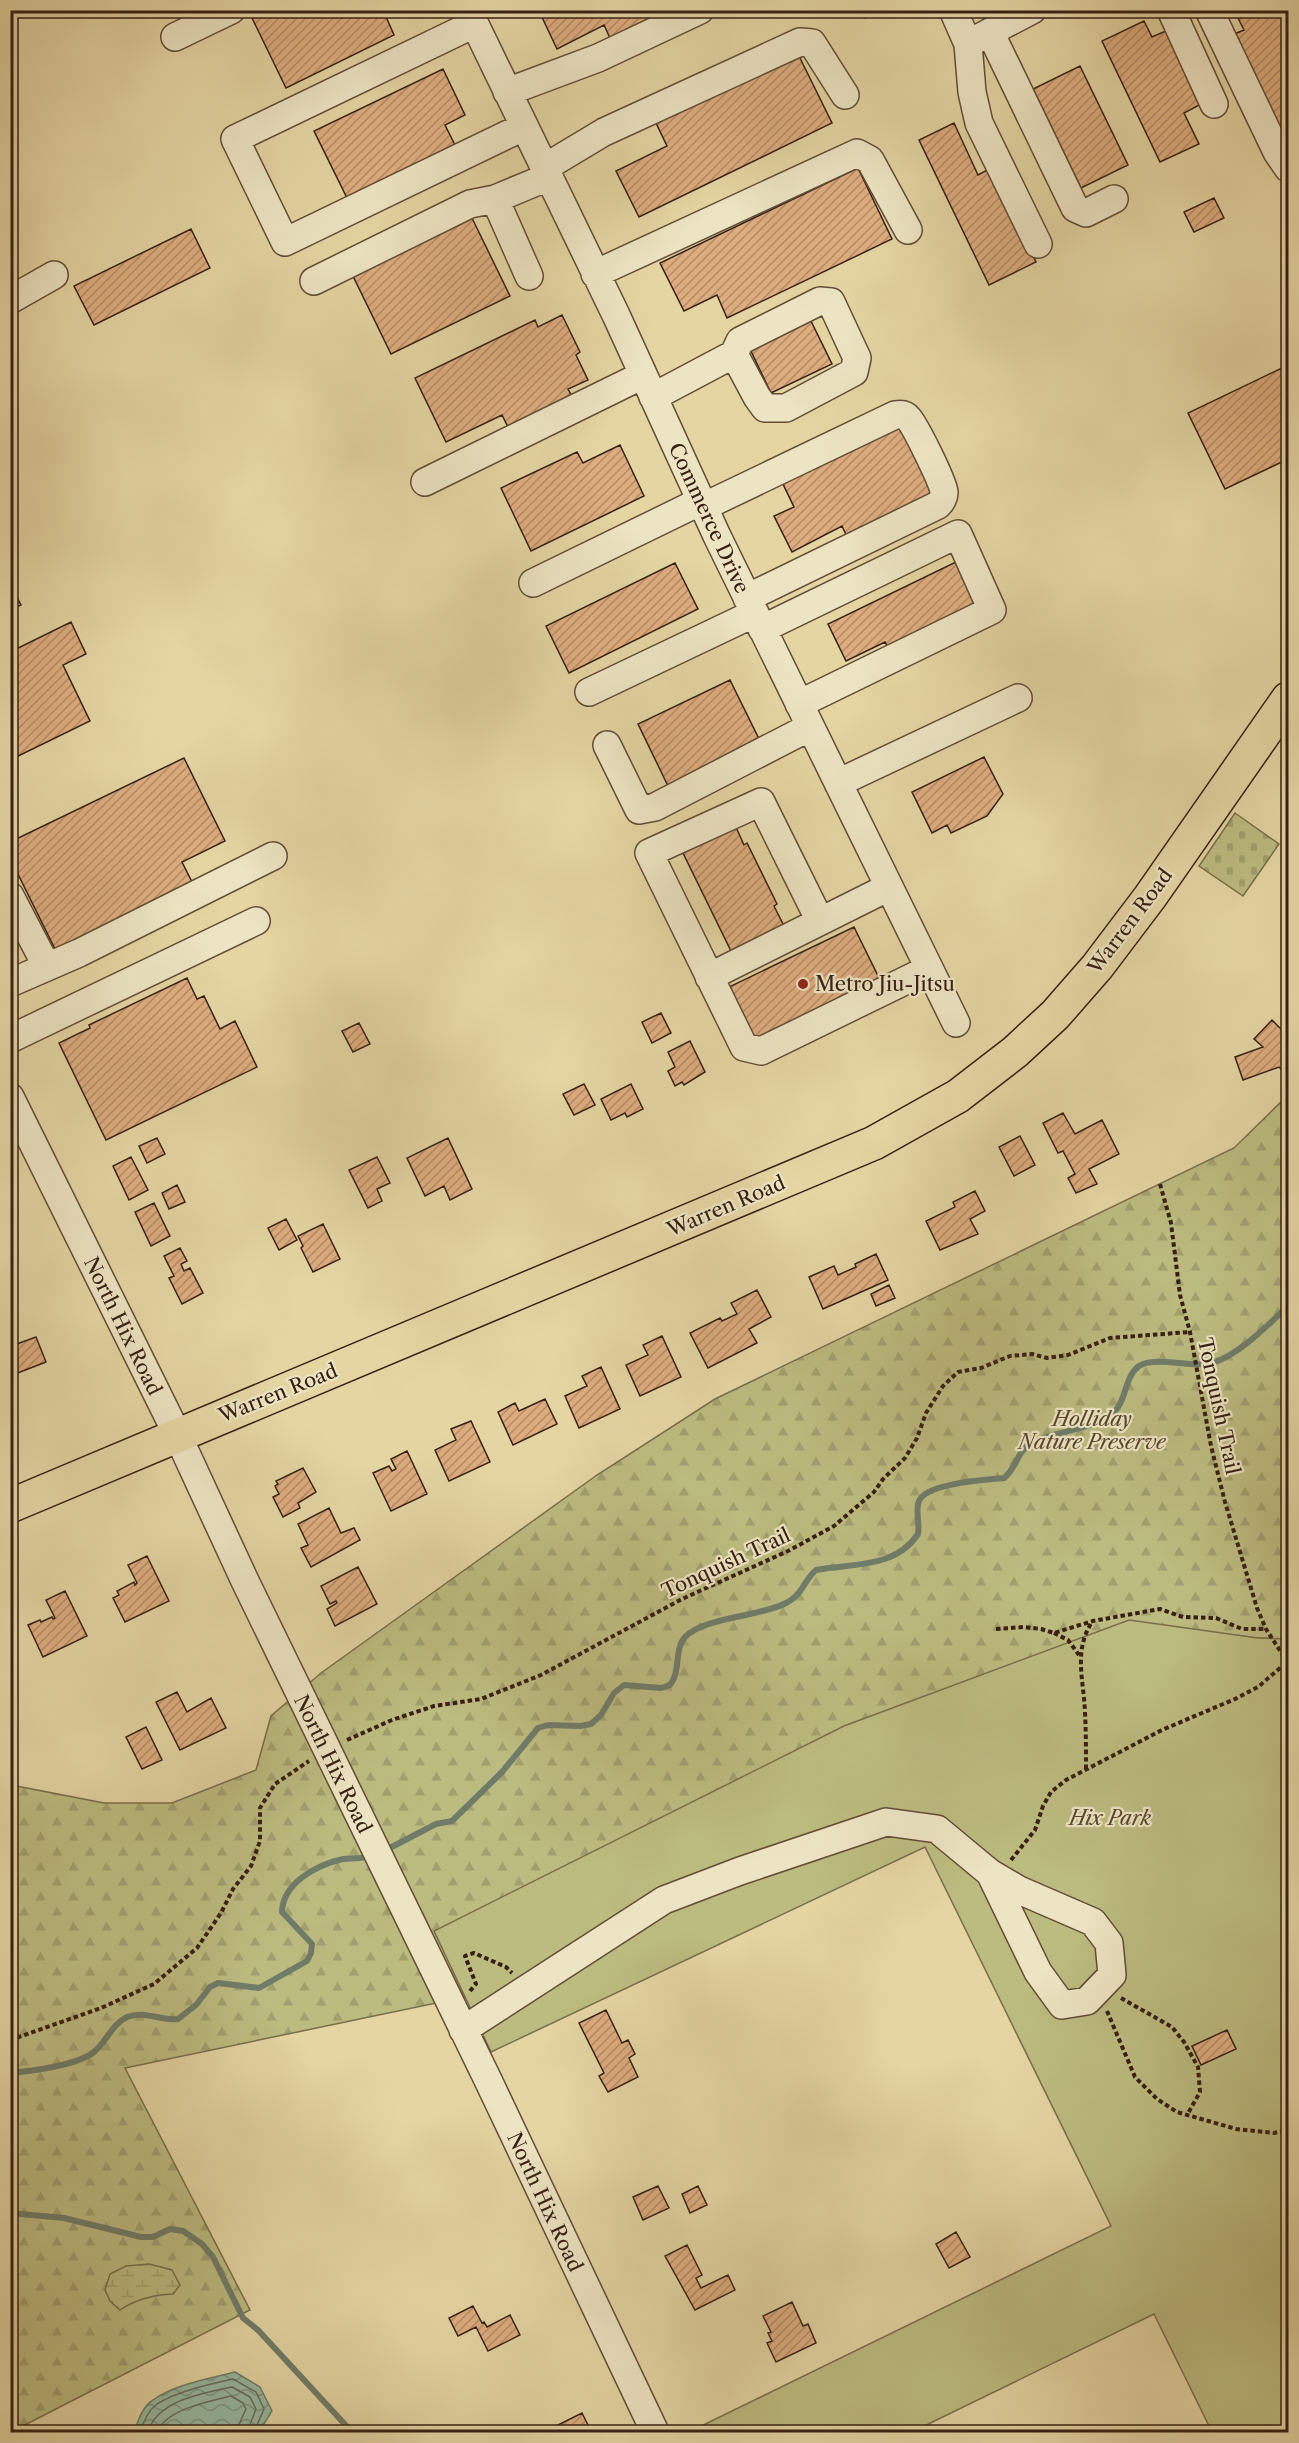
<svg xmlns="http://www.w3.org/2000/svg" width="1299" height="2443" viewBox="0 0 1299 2443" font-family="'Libre Caslon Text',serif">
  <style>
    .forest { fill: url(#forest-firs); stroke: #796e4a; stroke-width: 1.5 }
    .wetland { fill: url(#wetland-marsh); stroke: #796e4a; stroke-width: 1.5 }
    .cemetery { fill: url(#cemetery-stones); stroke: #796e4a; stroke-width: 1.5 }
    .green { fill: #bcbb80; stroke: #796e4a; stroke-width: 1.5 }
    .water { fill: url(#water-waves); stroke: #707c69; stroke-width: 1.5 }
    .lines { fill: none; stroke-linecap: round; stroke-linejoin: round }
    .shore { stroke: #666c5b; stroke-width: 1.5 }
    .stream { stroke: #707c69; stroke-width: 6 }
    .building { fill: url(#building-hatch); stroke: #362014; stroke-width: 1.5 }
    .minor-casing { stroke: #624d38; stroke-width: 30 }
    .major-casing { stroke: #362014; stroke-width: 36 }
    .path { stroke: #362014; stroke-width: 4; stroke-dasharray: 4.5 3; stroke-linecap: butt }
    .minor { stroke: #ede4c3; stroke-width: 27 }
    .major { stroke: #e4d5a3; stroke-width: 33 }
    .poi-dot { fill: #8f2418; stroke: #ede4c3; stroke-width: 2 }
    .labels { text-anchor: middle; stroke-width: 4.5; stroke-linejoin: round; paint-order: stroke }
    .street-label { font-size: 20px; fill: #362014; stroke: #ede4c3 }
    .poi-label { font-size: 20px; fill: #362014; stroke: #ede4c3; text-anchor: start }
    .park-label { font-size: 20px; font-style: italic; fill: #58472f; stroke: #ede4c3 }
  </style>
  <defs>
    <pattern id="forest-firs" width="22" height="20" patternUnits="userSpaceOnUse" patternTransform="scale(1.5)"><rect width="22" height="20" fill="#bcbb80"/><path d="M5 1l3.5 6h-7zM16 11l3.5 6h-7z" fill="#a2a06e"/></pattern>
    <pattern id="wetland-marsh" width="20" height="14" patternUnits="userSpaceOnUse" patternTransform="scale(1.5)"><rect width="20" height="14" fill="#bcbb80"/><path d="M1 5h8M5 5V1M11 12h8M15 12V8" fill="none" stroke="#a2a06e"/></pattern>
    <pattern id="cemetery-stones" width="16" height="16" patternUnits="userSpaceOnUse" patternTransform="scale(1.5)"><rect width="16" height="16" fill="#bcbb80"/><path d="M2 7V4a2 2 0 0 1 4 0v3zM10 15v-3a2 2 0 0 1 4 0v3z" fill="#a2a06e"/></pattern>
    <pattern id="water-waves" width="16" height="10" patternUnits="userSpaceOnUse" patternTransform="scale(1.5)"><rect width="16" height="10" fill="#96b9a2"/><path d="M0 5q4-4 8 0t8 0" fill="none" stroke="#7b9683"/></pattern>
    <pattern id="building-hatch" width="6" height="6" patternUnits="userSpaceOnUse" patternTransform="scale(1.5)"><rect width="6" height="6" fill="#dead7f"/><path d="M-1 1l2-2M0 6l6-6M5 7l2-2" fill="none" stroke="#b58c67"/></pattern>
  </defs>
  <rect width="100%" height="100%" fill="#e4d5a3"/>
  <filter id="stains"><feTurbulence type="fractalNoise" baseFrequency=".00333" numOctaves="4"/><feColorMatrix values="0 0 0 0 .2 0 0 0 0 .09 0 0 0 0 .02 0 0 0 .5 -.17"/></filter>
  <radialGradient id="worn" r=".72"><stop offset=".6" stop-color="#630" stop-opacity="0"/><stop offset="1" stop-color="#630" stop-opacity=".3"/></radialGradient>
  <path class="forest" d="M1288 1095V1639L1258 1638 435 1931 465 1997 125 2068 250 2310 11 2432V1785L104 1803H172L256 1770 271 1716 321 1673 597 1475 715 1399 1234 1148Z"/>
  <path class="wetland" d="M149 2264 172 2270 180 2285 173 2294C153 2295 136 2299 120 2310L110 2301 105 2290 110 2274 126 2266Z"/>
  <path class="cemetery" d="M1235 813 1279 844 1243 896 1199 866Z"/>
  <path class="green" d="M1129 1620 1258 1638 1288 1639V2432H1212L1154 2314 912 2432H689L1111 2226 925 1847 491 2052 434 1931 844 1726Z"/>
  <path class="water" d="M235 2372 260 2387 272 2411 259 2432H134C138 2421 142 2407 153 2400 173 2385 211 2378 235 2372Z"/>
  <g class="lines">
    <path class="shore" d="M141 2432C143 2422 148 2411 157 2404 178 2391 210 2384 233 2379L256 2392 264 2409 254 2432
      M148 2432C157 2400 204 2393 232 2387L250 2397 256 2409 247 2432
      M158 2432C164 2410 210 2401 231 2396L243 2403 246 2409 240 2422 238 2432"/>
    <path class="stream" d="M384 1851 436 1824 452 1821 502 1772 538 1728 548 1725 580 1726 591 1724 601 1715 614 1693 624 1685 661 1688 670 1685C681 1672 674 1649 685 1637 704 1617 760 1617 786 1603 802 1596 804 1580 816 1570 851 1563 895 1569 918 1534 920 1523 915 1510 919 1501 926 1483 986 1480 1004 1478 1017 1468 1017 1450 1032 1443 1056 1430 1091 1431 1113 1413 1127 1401 1124 1377 1139 1366 1157 1355 1191 1369 1212 1363 1238 1356 1269 1324 1288 1306
      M10 2073C32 2071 80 2065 95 2051 107 2041 112 2024 127 2017 144 2010 161 2021 178 2019L196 2005 210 1987 218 1983 259 1988 307 1961 311 1953 312 1944 282 1912C283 1883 316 1865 343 1859 352 1858 362 1859 372 1856
      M10 2213 64 2218 141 2237H153L170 2229 183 2231 202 2244 213 2257 243 2318 258 2330 352 2432"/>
  </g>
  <path class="building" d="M267 10H383L394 35 286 88 252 18Z
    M550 10H666L610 38 604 25 557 49 541 15Z
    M861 10H881L865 18Z
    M1234 10H1288V137L1283 140 1232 35 1244 30Z
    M1144 21 1152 37 1168 30 1203 103 1184 113 1199 144 1160 162 1102 41Z
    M798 54 832 123 639 217 616 171 667 146 656 123Z
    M1080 66 1128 165 1081 188 1033 89Z
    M443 69 465 115 445 125 456 147 348 200 314 131Z
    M954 123 978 175 991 168 1036 262 989 285 919 140Z
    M858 168 892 239 727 318 717 295 684 311 660 263Z
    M1214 198 1224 218 1194 232 1184 212Z
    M472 218 510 296 391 354 353 276Z
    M191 229 210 268 94 325 74 286Z
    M562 315 580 352 576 355 588 380 568 389 573 398 509 429 502 415 446 442 415 378 535 320 538 327Z
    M809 317 832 364 771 393 749 347Z
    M1284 367 1288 376V459L1225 489 1188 413Z
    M899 424 934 496 848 539 842 526 792 552 774 516 794 507 782 482Z
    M620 445 644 496 531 551 501 488 577 452 583 463Z
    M958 561 982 609 891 653 885 642 846 661 828 624Z
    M675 563 698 609 569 673 546 626Z
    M10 584 21 605 10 610Z
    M71 622 86 654 63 665 90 721 10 760V652Z
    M730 680 760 741 668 786 638 724Z
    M984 757 1003 794 987 816 951 833 947 825 932 833 912 792Z
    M184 758 225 841 182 862 194 886 57 953 10 858V842Z
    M735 825 744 845 747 843 777 904 774 906 784 926 731 951 682 851Z
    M854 927 880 980 760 1038 749 1033 727 988Z
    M187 978 197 999 204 996 220 1029 235 1021 257 1067 106 1140 59 1043 90 1028 89 1025Z
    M661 1013 671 1033 652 1043 642 1022Z
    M1272 1020 1288 1036V1064L1282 1070 1279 1067 1243 1080 1235 1057 1263 1047 1254 1039Z
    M359 1023 370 1044 353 1052 342 1031Z
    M690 1041 705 1072 684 1085 682 1082 675 1086 668 1071 675 1067 668 1052Z
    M584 1084 595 1105 574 1115 563 1094Z
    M631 1084 643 1109 627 1117 625 1113 611 1120 601 1099Z
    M1063 1113 1075 1134 1102 1120 1119 1154 1089 1169 1097 1184 1076 1193 1068 1178 1075 1174 1063 1151 1058 1153 1043 1123Z
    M1020 1136 1035 1165 1014 1176 999 1147Z
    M157 1138 165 1154 147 1163 139 1146Z
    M448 1138 472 1189 450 1200 444 1186 425 1196 407 1158Z
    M131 1157 148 1190 129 1200 113 1166Z
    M377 1157 390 1183 377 1189 382 1201 368 1208 349 1170Z
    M177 1185 185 1202 169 1209 162 1193Z
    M975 1191 985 1211 970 1219 978 1234 940 1250 926 1221 955 1207 953 1202Z
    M154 1203 170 1236 151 1246 135 1212Z
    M286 1219 297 1240 279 1250 268 1228Z
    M323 1224 340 1259 313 1272 301 1248 303 1246 298 1236Z
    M180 1248 187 1261 181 1264 184 1271 190 1268 203 1293 182 1304 169 1278 174 1276 164 1256Z
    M876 1254 888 1280 823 1309 809 1277 834 1266 838 1275 856 1267 855 1264Z
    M889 1285 895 1298 876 1306 871 1294Z
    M757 1290 771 1317 749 1329 757 1343 708 1368 690 1333 720 1318 722 1321 737 1314 731 1303Z
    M662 1336 681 1377 640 1396 626 1365 648 1355 643 1345Z
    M36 1337 46 1362 15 1374 10 1362V1352L16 1350 14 1345Z
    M601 1367 620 1409 579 1428 565 1396 587 1386 582 1376Z
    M545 1399 557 1424 513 1445 498 1412 515 1403 519 1411Z
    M471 1421 490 1462 449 1481 435 1450 456 1440 451 1429Z
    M407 1451 427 1494 391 1511 373 1473 389 1466 392 1471 396 1469 391 1459Z
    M303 1468 316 1492 298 1503 300 1508 283 1517 273 1497 279 1494 275 1486 278 1484 276 1481Z
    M329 1508 341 1533 354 1528 360 1540 311 1567 301 1548 308 1545 298 1524Z
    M147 1556 169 1601 125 1622 113 1598 119 1595 117 1591 134 1582 135 1585 137 1583 128 1565Z
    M358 1567 377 1604 335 1626 327 1609 337 1603 336 1601 330 1604 321 1586Z
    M65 1591 87 1636 43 1657 28 1625 40 1620 41 1622 52 1617 53 1619 55 1618 46 1600Z
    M177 1692 187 1712 211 1698 226 1728 180 1750 156 1702Z
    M146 1727 162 1760 142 1769 126 1737Z
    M606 2010 622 2043 628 2040 635 2054 629 2058 638 2077 608 2092 599 2076 604 2073 579 2023Z
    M1227 2030 1236 2049 1201 2065 1192 2046Z
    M658 2186 669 2208 643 2220 633 2197Z
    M698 2186 707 2205 690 2213 682 2194Z
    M956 2232 970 2257 949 2268 936 2244Z
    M687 2245 702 2275 696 2278 701 2288 728 2275 735 2290 695 2310 665 2256Z
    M792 2302 803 2326 808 2324 816 2343 776 2362 767 2343 772 2341 768 2333 771 2332 763 2316Z
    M473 2306 482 2323 484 2322 487 2327 510 2315 520 2335 488 2351 476 2327 458 2336 449 2318Z
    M582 2413 591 2431 594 2432H544Z"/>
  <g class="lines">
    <defs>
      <path id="minor" d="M468 10 616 315 717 536 956 1023
        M953 10 968 44 972 92 979 123 1038 244
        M1171 10 1214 104
        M1209 10 1277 152 1288 168
        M474 24 235 139 285 242 523 127
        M990 32 1075 208 1086 213 1114 199
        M175 37 231 10
        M975 40 1032 10
        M507 92 598 58 700 10
        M544 168 604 132 800 42 812 43 845 95
        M495 199 529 276
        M595 274 857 153 870 160 908 230
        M314 281 470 204 495 199 548 177
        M10 300 54 275
        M653 397 734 354 740 341 820 301 831 302 857 358 854 372 786 408H765L757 397 734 354
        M425 482 643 375
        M703 507 895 415C900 414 905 414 908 418 915 425 943 482 944 492 944 498 942 501 938 505L747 598
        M533 583 701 501
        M762 629 958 534 992 610 799 704
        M589 692 755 613
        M607 745 639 810 655 807 810 727
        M838 783 1018 698
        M10 896 47 967
        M820 921 761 802 649 853 744 1047 761 1051 929 969
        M709 977 889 887
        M10 983 79 953 273 856
        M10 1039 256 921
        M10 1097 177 1434 245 1581 488 2080 655 2432
        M463 2030 664 1900 740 1871 886 1822 937 1829 990 1873 1019 1890 1093 1922 1109 1943 1112 1975 1087 2001 1062 2005 1038 1972 990 1873"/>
      <path id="major" d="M10 1506 874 1143 958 1096 1015 1052 1055 1015 1097 967 1150 897 1288 699"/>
    </defs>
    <use href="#minor" class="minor-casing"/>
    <use href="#major" class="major-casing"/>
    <path class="path" d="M1160 1184 1171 1223 1180 1295 1190 1332 1211 1446 1225 1502 1257 1608 1266 1629 1288 1663
      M996 1629 1024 1627 1041 1629 1054 1633 1093 1621 1160 1609 1183 1617 1216 1618 1242 1629H1266
      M1054 1633 1068 1640 1079 1655
      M347 1740 392 1720 434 1706 481 1699 541 1675 682 1599 788 1551 834 1526 874 1492 883 1479 905 1458 917 1438 926 1413 943 1386 958 1372 981 1368 1010 1356 1032 1354 1047 1358 1068 1355 1110 1338 1190 1332
      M1086 1769C1086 1751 1086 1732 1085 1713 1084 1681 1073 1651 1092 1622
      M1011 1860 1035 1830 1043 1806 1051 1792 1066 1780 1162 1730 1235 1699 1258 1687 1287 1662
      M470 1991 476 1984 465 1956 474 1953 506 1967 512 1973
      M1121 1998 1172 2027 1184 2042 1198 2067 1200 2092 1187 2115
      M1107 2011 1135 2077 1157 2099 1177 2112 1236 2129 1274 2133 1288 2130
      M10 2040 101 2008 154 1984 197 1948 221 1913 233 1889 251 1866 260 1841V1808L275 1784 309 1761"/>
    <use href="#minor" class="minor"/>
    <use href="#major" class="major"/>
  </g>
  <circle class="poi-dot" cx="803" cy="984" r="6"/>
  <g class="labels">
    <g class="street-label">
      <text transform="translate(709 518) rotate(65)" y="7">Commerce Drive</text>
      <text transform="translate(1130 921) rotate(-53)" y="7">Warren Road</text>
      <text transform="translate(726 1206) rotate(-23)" y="7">Warren Road</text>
      <text transform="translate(123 1326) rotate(64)" y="7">North Hix Road</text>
      <text transform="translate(278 1393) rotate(-22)" y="7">Warren Road</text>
      <text transform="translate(1219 1406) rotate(78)" y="7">Tonquish Trail</text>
      <text transform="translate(726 1563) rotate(-25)" y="7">Tonquish Trail</text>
      <text transform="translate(333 1764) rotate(64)" y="7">North Hix Road</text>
      <text transform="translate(545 2202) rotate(65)" y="7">North Hix Road</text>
    </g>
    <g class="poi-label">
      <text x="815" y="991">Metro Jiu-Jitsu</text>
    </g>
    <g class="park-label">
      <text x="1092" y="1426">Holliday<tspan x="1092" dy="23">Nature Preserve</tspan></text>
      <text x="1110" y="1825">Hix Park</text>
    </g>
  </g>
  <rect width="1299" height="2443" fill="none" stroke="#e4d5a3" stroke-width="36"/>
  <rect x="12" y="12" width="1275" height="2419" fill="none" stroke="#362014" stroke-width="3"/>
  <rect x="18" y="18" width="1263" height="2407" fill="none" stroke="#362014" stroke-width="1.5"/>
  <rect width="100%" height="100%" filter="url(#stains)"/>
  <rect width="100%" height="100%" fill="url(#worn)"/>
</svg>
